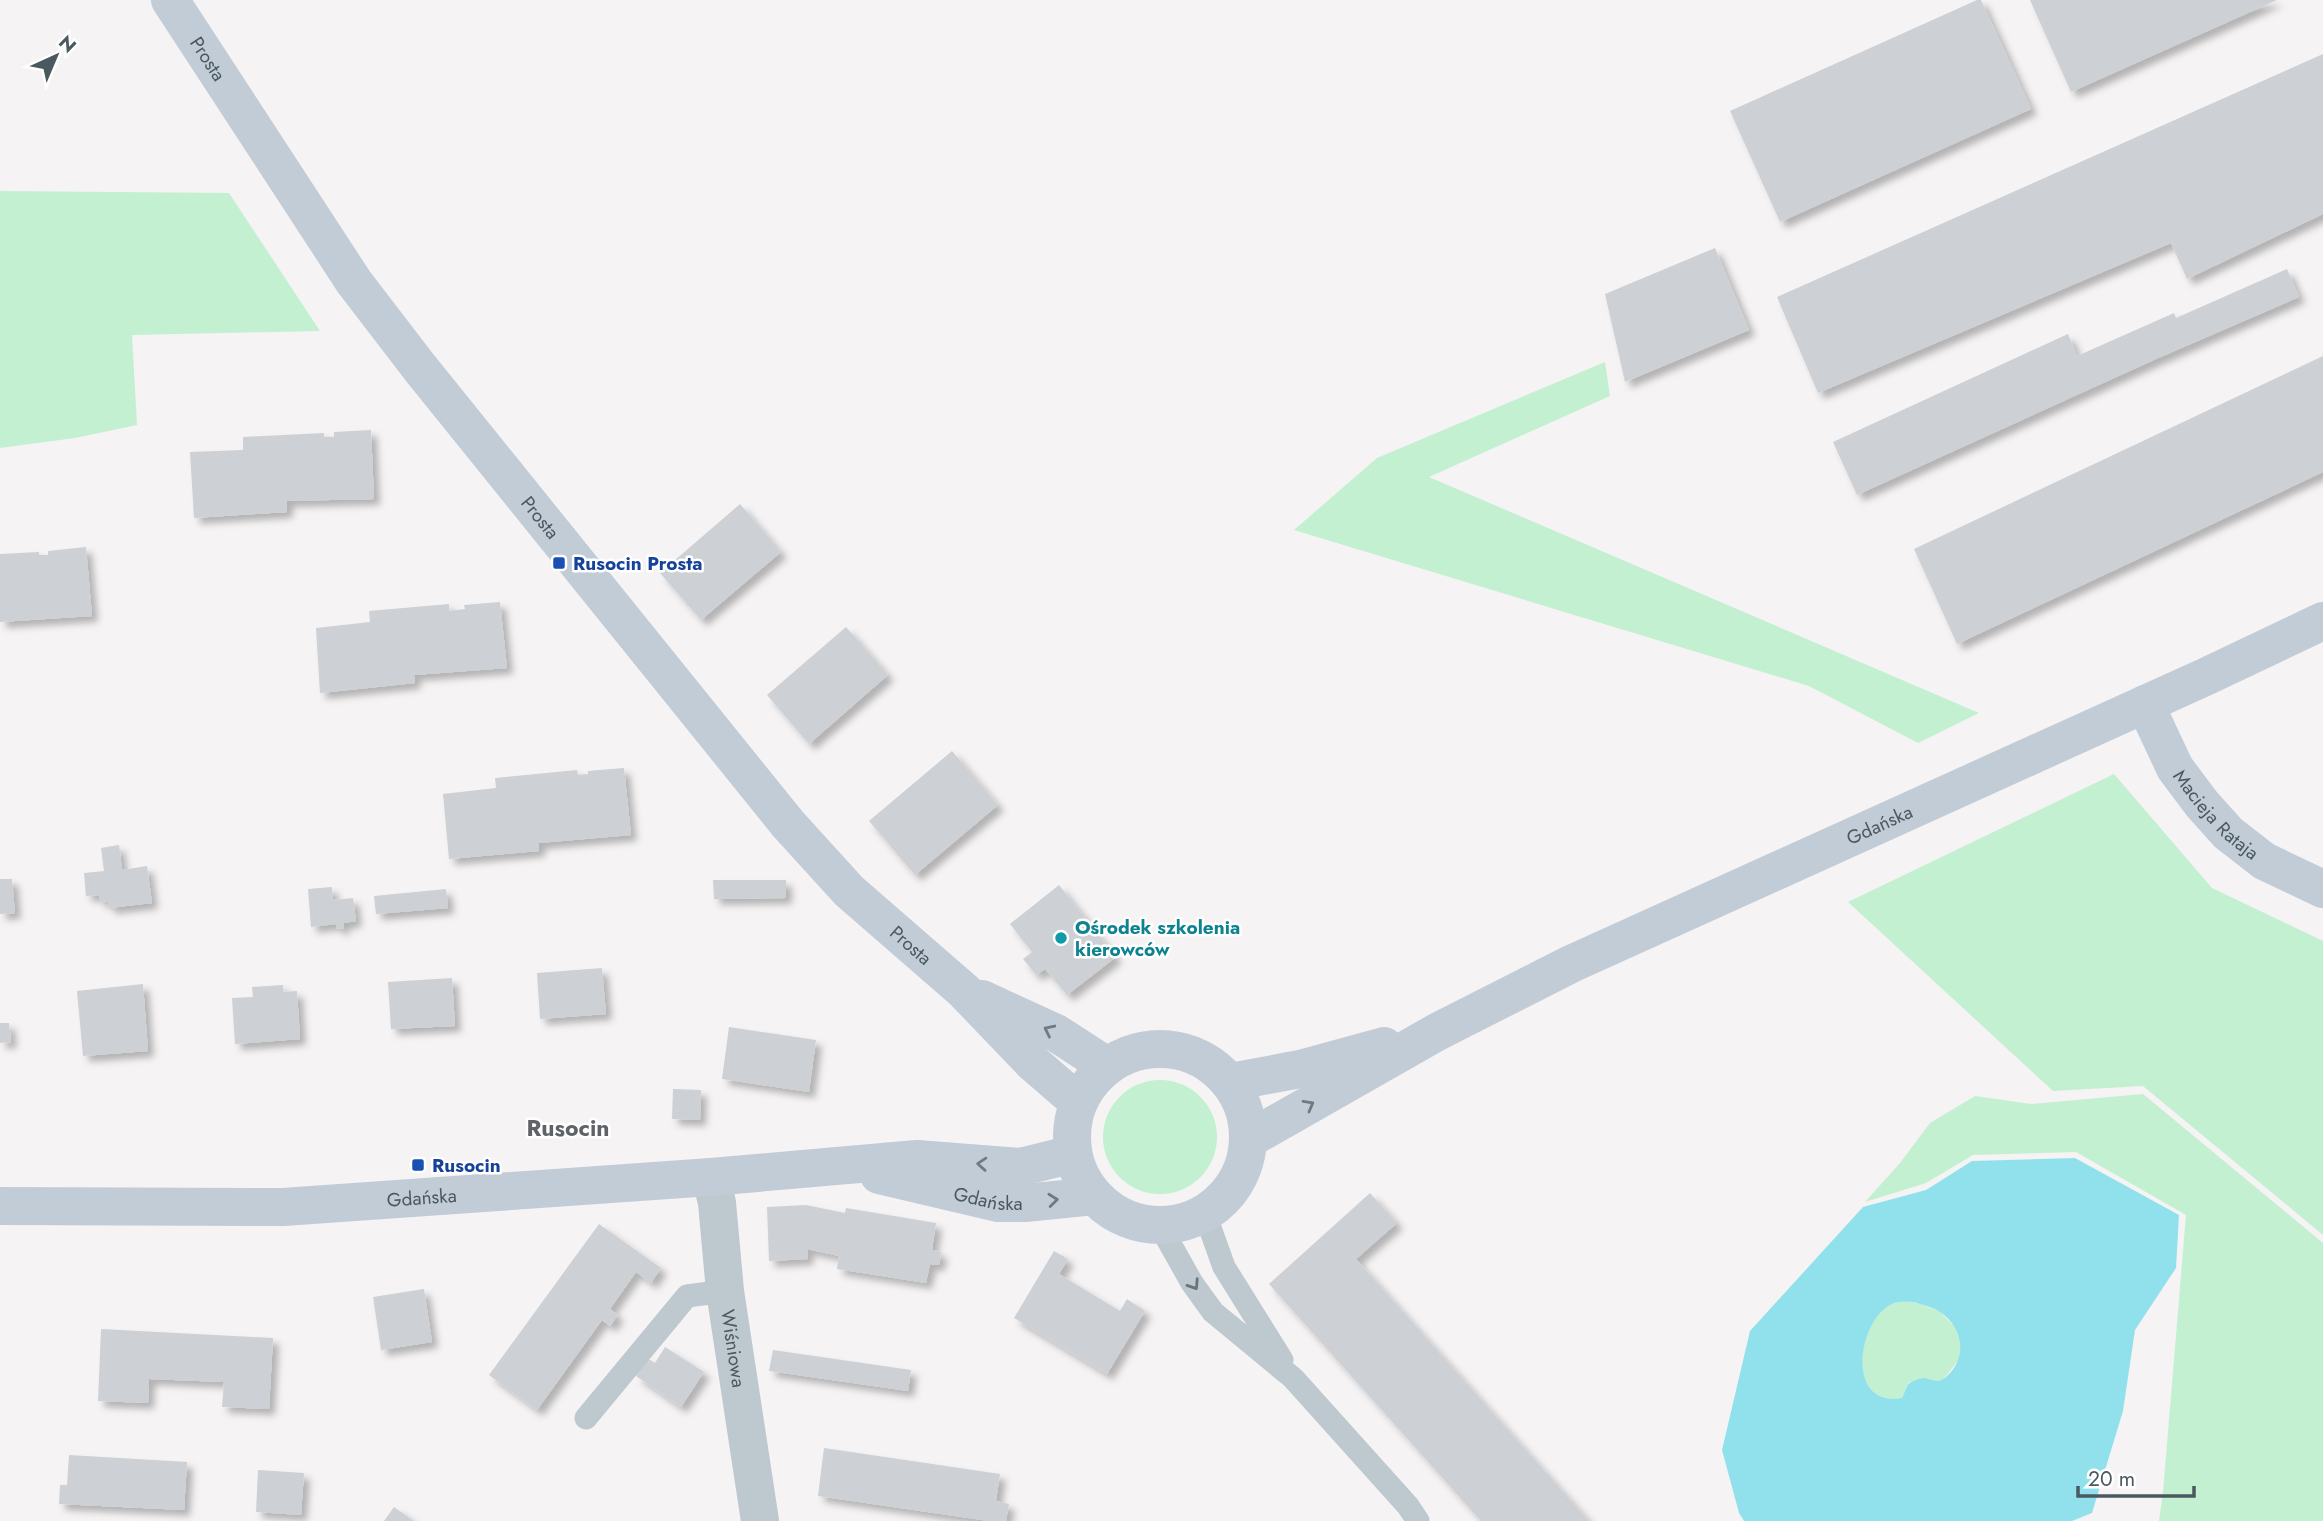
<svg xmlns="http://www.w3.org/2000/svg" width="2323" height="1521" viewBox="0 0 2323 1521" font-family="Jost,sans-serif">
  <style>
    .green { fill: #c3f0d1 }
    .water { fill: #91e1ed; fill-rule: evenodd }
    .building { fill: #cdd0d5; filter: url(#shadow) }
    .lines { fill: none; stroke-linecap: round; stroke-linejoin: round }
    .lane { stroke: #bec8cf; stroke-width: 23 }
    .street { stroke: #bec8cf; stroke-width: 38 }
    .secondary { stroke: #c1ccd6; stroke-width: 38 }
    .oneway { stroke: #6e7b83 }
    .oneway2 { stroke: #67747c }
    .transit-dot { fill: #1a4fb4; stroke: #fff; stroke-width: 2.5 }
    .culture-dot { fill: #0f9aa8; stroke: #fff; stroke-width: 2.5 }
    .labels { text-anchor: middle; stroke-width: 5; stroke-linejoin: round; paint-order: stroke }
    .street-label { font-size: 19px; fill: #4a5860; stroke: #fff }
    .transit-label { font-size: 19px; font-weight: bold; fill: #164399; stroke: #fff; text-anchor: start }
    .culture-label { font-size: 19px; font-weight: bold; fill: #0d838f; stroke: #fff; text-anchor: start }
    .quarter-label { font-size: 23px; font-weight: bold; fill: #5f6368; stroke: #fff }
  </style>
  <defs>
    <filter id="shadow"><feDropShadow dx="6" dy="6" stdDeviation="3.5" flood-color="#0004"/></filter>
  </defs>
  <rect width="100%" height="100%" fill="#f5f3f3"/>
  <path class="green" d="M0 191 229 193 320 331 132 335 137 425 75 438 0 448Z
    M1605 362 1610 396 1429 477 1979 713 1918 743 1809 686 1294 530 1377 458Z
    M2114 774 2212 888 2323 941V1235L2143 1086 2053 1091 1848 902Z
    M1103 1137a57 57 0 1 1 114 0a57 57 0 1 1-114 0Z
    M2143 1094 2323 1243V1521H2159L2163 1492 2186 1215 2076 1152 1973 1155 1926 1183 1865 1202 1900 1163 1930 1123 1975 1096 2031 1104Z
    M1914 1302 1939 1311 1956 1328 1962 1343 1960 1358 1943 1380 1935 1382 1922 1378 1908 1383 1902 1398C1845 1408 1856 1320 1892 1304 1897 1301 1908 1302 1914 1302Z"/>
  <path class="water" d="M2075 1158 2179 1215 2176 1268 2135 1330 2123 1411 2092 1513 2072 1521H1744L1739 1513 1722 1450 1750 1331 1863 1207 1926 1190 1972 1161ZM1914 1302C1922 1305 1933 1307 1940 1312 1964 1328 1968 1359 1945 1378 1937 1384 1932 1379 1924 1378 1919 1378 1913 1381 1908 1384L1902 1398C1844 1408 1858 1319 1892 1304 1897 1301 1908 1302 1914 1302Z"/>
  <path class="building" d="M1977 0H1981L2031 109 1780 222 1730 111Z
    M2030 0H2277L2071 92Z
    M2323 54V214L2187 279 2171 243 1818 393 1777 297Z
    M1715 248 1749 330 1625 382 1605 294Z
    M2287 269 2299 297 2156 359 1857 495 1833 442 2068 334 2077 356 2174 313 2176 318Z
    M2323 356V472L1957 644 1914 549Z
    M371 430 374 499 287 501V512L194 518 190 452 243 450V437L324 433V437H334V432Z
    M740 504 781 552 701 620 660 573Z
    M86 547 92 616 0 622V554L39 552V555H48V551Z
    M500 602 507 668 414 675 415 683 320 693 316 628 370 622 369 611 449 604V611L465 609 464 605Z
    M846 627 888 675 809 744 767 695Z
    M952 751 998 805 915 875 869 821Z
    M624 768 631 835 539 843V851L449 859 443 794 496 788 495 778 577 770 578 775 588 774V771Z
    M119 845 122 870 147 866 152 903 109 908 108 901 99 902V895L86 896 84 873 104 871 101 848Z
    M0 879H12L15 913 0 914Z
    M713 880H786V898L714 899Z
    M1059 885 1116 957 1067 995 1045 969 1036 975 1023 959 1032 952 1010 924Z
    M332 887 333 900 353 898 356 921 343 923 344 928 337 929 336 924 311 927 308 889Z
    M446 889 448 908 376 914 374 896Z
    M602 968 606 1014 540 1019 537 973Z
    M452 978 455 1026 391 1029 388 982Z
    M143 984 148 1051 83 1056 77 991Z
    M283 985V992L297 991 300 1039 235 1044 232 998 253 997 252 987Z
    M0 1023H9L11 1042 0 1043Z
    M729 1027 816 1040 809 1092 722 1079Z
    M673 1089 701 1090 700 1120 672 1119Z
    M1370 1193 1397 1223 1356 1259 1589 1521H1481L1269 1284Z
    M806 1205 845 1213 846 1208 936 1223 932 1250 941 1252 939 1265 930 1264 926 1283 837 1269 839 1256 807 1249 808 1259 769 1261 767 1207Z
    M599 1224 661 1268 651 1283 636 1272 610 1309 618 1315 610 1326 602 1320 537 1410 489 1375Z
    M1054 1251 1068 1259 1059 1274 1120 1311 1127 1299 1145 1311 1107 1374 1014 1318Z
    M424 1289 432 1342 381 1350 373 1297Z
    M101 1329 273 1338 269 1409 222 1407 224 1382 149 1379 148 1403 98 1401Z
    M665 1347 704 1372 681 1407 636 1376 647 1358 655 1363Z
    M773 1350 911 1370 908 1391 769 1371Z
    M824 1448 1000 1474 996 1501 1009 1504 1006 1521H989L818 1496Z
    M69 1455 187 1462 184 1510 59 1504 60 1485H67Z
    M258 1470 304 1473 301 1515 256 1512Z
    M394 1507 414 1521H384Z"/>
  <g class="lines">
    <path class="lane" d="M1205 1214 1224 1267 1282 1360
      M1160 1226 1192 1283 1213 1312 1293 1378 1408 1506 1418 1521
      M586 1418 687 1296 725 1291"/>
    <path class="street" id="s1" d="M711 1177 717 1203 725 1291 760 1521"/>
    <g class="secondary">
      <path id="s2" d="M170 0 354 282 420 368 788 824 849 891 964 991 1033 1063 1078 1102"/>
      <path id="s3" d="M2145 704 2175 768 2202 804 2228 833 2264 861 2323 889"/>
      <path d="M982 999 1056 1033 1107 1066"/>
      <circle cx="1160" cy="1137" r="88"/>
      <path d="M1231 1082 1300 1069 1384 1046"/>
      <path id="s4" d="M1249 1139 1437 1032 1571 964 2205 677 2323 621"/>
      <path id="s5" d="M879 1175 998 1203H1025L1094 1196"/>
      <path id="s6" d="M0 1206 283 1207 711 1177 917 1159 1021 1167 1073 1154"/>
    </g>
  </g>
  <defs><path id="oneway-chevron" d="M-2-3.5L2.5 0L-2 3.5" fill="none" stroke-width="1.6" stroke-linecap="round" stroke-linejoin="round" transform="scale(1.75)"/></defs>
  <g class="oneway">
    <use href="#oneway-chevron" transform="translate(1049 1030) rotate(-154)"/>
    <use href="#oneway-chevron" transform="translate(1309 1105) rotate(-29)"/>
    <use href="#oneway-chevron" transform="translate(982 1164) rotate(-176)"/>
    <use href="#oneway-chevron" transform="translate(1053 1200) rotate(-6)"/>
  </g>
  <use class="oneway2" href="#oneway-chevron" transform="translate(1194 1285) rotate(57)"/>
  <g class="transit-dot">
    <rect x="552" y="556" width="14" height="14" rx="3.5"/>
    <rect x="411" y="1158" width="14" height="14" rx="3.5"/>
  </g>
  <circle class="culture-dot" cx="1061" cy="938" r="7"/>
  <g class="labels">
    <g class="street-label">
      <text dy="7" stroke="none"><textPath href="#s2" startOffset="70">Prosta</textPath></text>
      <text dy="7" stroke="none"><textPath href="#s2" startOffset="637">Prosta</textPath></text>
      <text dy="7" stroke="none"><textPath href="#s3" startOffset="133">Macieja Rataja</textPath></text>
      <text dy="7" stroke="none"><textPath href="#s4" startOffset="705">Gdańska</textPath></text>
      <text dy="7" stroke="none"><textPath href="#s2" startOffset="1204">Prosta</textPath></text>
      <text dy="7" stroke="none"><textPath href="#s5" startOffset="112">Gdańska</textPath></text>
      <text dy="7" stroke="none"><textPath href="#s6" startOffset="422">Gdańska</textPath></text>
      <text dy="7" stroke="none"><textPath href="#s1" startOffset="173">Wiśniowa</textPath></text>
    </g>
    <g class="transit-label">
      <text x="573" y="570">Rusocin Prosta</text>
      <text x="432" y="1172">Rusocin</text>
    </g>
    <g class="culture-label">
      <text x="1075" y="934">Ośrodek szkolenia<tspan x="1075" dy="22">kierowców</tspan></text>
    </g>
    <g class="quarter-label">
      <text x="568" y="1136">Rusocin</text>
    </g>
  </g>
  <g transform="translate(56 56) rotate(44)" stroke="#ffffff" stroke-width="5" paint-order="stroke">
  <path d="M0-5L12 26L0 18L-12 26Z" fill="#4a5860"/>
  <text y="-10" font-size="19" font-weight="bold" text-anchor="middle" fill="#4a5860">N</text>
  </g>
  <path d="M2078 1486v10h116v-10" fill="none" stroke="#4a5860" stroke-width="3.5"/>
  <text x="2088" y="1486" font-size="21" fill="#4a5860" stroke="#ffffff" stroke-width="5" paint-order="stroke">20 m</text>
</svg>
